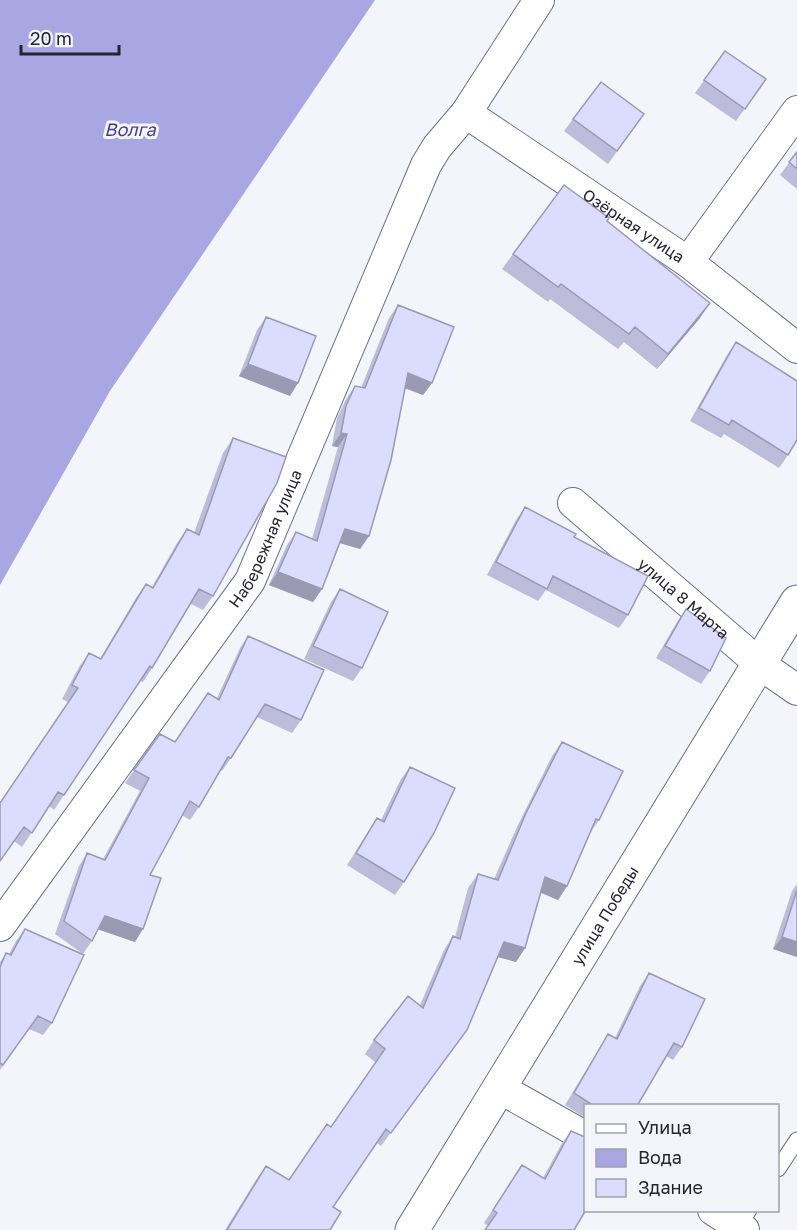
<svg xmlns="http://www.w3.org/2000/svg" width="797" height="1230" viewBox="0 0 797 1230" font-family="'Golos Text',sans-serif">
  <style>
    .water { fill: #a8a6e3 }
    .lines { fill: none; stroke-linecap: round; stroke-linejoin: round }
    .lane-casing { stroke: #6f6e8d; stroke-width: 17 }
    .street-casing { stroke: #6f6e8d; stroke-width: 32 }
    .primary-casing { stroke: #6f6e8d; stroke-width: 35 }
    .lane { stroke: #fff; stroke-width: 15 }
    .street { stroke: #fff; stroke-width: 30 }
    .primary { stroke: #fff; stroke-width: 33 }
    .wall { fill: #bdbddb }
    .shaded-wall { fill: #9a9ab2 }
    .building { fill: #dcdcff; stroke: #9a9ab2; stroke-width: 1.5 }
    .labels { text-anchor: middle; stroke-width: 6; stroke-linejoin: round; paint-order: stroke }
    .street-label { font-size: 16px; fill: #252431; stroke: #f4f4fb }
    .water-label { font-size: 18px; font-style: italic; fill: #483f88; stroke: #f4f4fb }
  </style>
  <rect width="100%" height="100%" fill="#f4f4fb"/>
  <path class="water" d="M0 0H375L110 391 0 585Z"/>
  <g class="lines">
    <defs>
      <path id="lane" d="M778 1169 797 1140
        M739 1225 749 1210"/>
      <g id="street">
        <path id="s1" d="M466 113 688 262 797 348"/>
        <path d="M688 262 797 111"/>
        <path id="s2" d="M573 503 761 665 797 690"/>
        <path id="s3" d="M0 926 250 581 426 165 437 147 466 113 539 0"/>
        <path d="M501 1089 586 1137"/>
        <path d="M713 1210 744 1230"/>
      </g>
      <g id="primary">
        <path id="s4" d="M412 1230 797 602"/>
      </g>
    </defs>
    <use href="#lane" class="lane-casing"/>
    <use href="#street" class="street-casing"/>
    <use href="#primary" class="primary-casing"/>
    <use href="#lane" class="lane"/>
    <use href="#street" class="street"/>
    <use href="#primary" class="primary"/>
  </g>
  <path class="wall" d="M725 51 766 79 736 121 695 93Z
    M644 114 608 164 564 131 573 119Z
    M797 152V189L780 175Z
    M607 221 700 318 657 369 624 342 618 349 550 299 548 302 502 269 513 254Z
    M398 305 432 383 423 395 405 388 369 536 360 549 340 543 322 589 313 602 269 585 287 545 296 532 312 539 338 447 332 446 337 418 346 399 355 386 361 388 389 318Z
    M266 317 290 396 239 376 257 330Z
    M736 342 788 455 779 468 724 434 721 438 690 421 727 355Z
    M233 438 213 596 203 610 191 604 152 668 143 682 140 681 54 810 49 806 22 847 14 841 68 702 62 699 79 667 89 653 100 659 136 598 146 584 152 587 177 543 187 529 194 533 223 453Z
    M525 507 574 537 628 615 619 628 546 590 538 601 487 575 516 520Z
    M340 589 362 668 353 681 304 659 331 602Z
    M686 609 710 671 701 684 656 658 677 622Z
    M248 636 301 720 292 733 257 717 231 758 222 771 221 770 199 807 190 820 182 815 150 875 135 942 98 929 92 941 83 954 55 934 79 866 87 853 103 859 140 791 125 783 160 734 175 742 208 693 217 698 240 648Z
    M562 742 599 820 590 833 567 886 558 900 541 893 525 948 516 962 498 957 467 1030 381 1146 377 1143 333 1207 330 1230H225L256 1180 266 1166 289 1180 331 1127 376 1063 365 1054 374 1040 420 1005 444 950 453 936 455 937 468 888 478 874 494 879 517 827 552 756Z
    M410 767 404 882 395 895 347 865 377 818 381 820 401 779Z
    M797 884V957L773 949 792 891Z
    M25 929 52 1023 43 1035 29 1029 0 1070V962L6 953 9 954 16 941Z
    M649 973 682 1047 673 1060 666 1056 637 1106H585V1118L565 1105 600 1047 608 1034 615 1038 640 986Z
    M571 1131 585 1210 488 1226 484 1223 522 1165 543 1178 562 1143Z"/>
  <path class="shaded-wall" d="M710 303 700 318 657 369 668 354Z
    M248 364 298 383 290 396 239 376Z
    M408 373 432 383 423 395 399 386Z
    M341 433 347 434 338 447 332 446Z
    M345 529 369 536 360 549 336 542Z
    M278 572 322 589 313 602 269 585Z
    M545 877 567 886 558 900 535 890Z
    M105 916 143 929 135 942 97 929Z
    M782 937 797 942V957L773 949Z
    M504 942 525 948 516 962 494 956Z"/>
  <path class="building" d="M725 51 766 79 745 109 704 80Z
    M601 82 644 114 617 151 573 119Z
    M797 152V169L789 162Z
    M564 185 609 218 607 221 710 303 668 354 635 327 629 334 561 284 558 287 513 254Z
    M398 305 454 327 432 383 408 373 391 460 369 536 345 529 322 589 278 572 296 532 317 541 347 434 341 433 346 406 355 386 365 388Z
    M266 317 316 336 298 383 248 364Z
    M736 342 797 381V440L788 455 732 420 729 425 699 408Z
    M233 438 286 457 277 483 213 596 199 589 152 668 150 666 64 795 58 792 32 833 24 827 0 861V803L78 688 72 685 89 653 101 659 146 584 153 588 187 529 199 535Z
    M525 507 576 534 574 537 648 576 628 615 553 576 547 589 496 562Z
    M340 589 388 612 362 668 313 646Z
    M686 609 726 638 710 671 665 646Z
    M248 636 324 670 301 720 265 704 231 758 228 757 199 807 190 801 150 875 161 878 143 929 105 916 92 941 64 921 87 853 105 860 149 778 134 770 160 734 175 742 208 693 219 700Z
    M562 742 623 771 599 820 596 819 567 886 545 877 525 948 504 942 467 1030 391 1133 386 1129 333 1207 341 1212 330 1230H227L266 1166 289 1180 327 1124 331 1127 385 1049 374 1040 408 996 423 1008 453 936 460 939 478 874 498 880 526 813Z
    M410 767 455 788 434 833 404 882 356 853 377 818 384 822Z
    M797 890V942L782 937Z
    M25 929 84 955 52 1023 38 1016 3 1065 0 1063V967L6 953 11 955Z
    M649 973 705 999 682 1047 674 1043 637 1106H594L574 1093 608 1034 617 1039Z
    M571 1131 585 1137V1210H586L574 1230H485L497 1213 493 1210 522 1165 545 1179Z"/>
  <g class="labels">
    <g class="street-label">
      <text dy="6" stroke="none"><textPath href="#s1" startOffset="202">Озёрная улица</textPath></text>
      <text dy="6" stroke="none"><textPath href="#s3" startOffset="471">Набережная улица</textPath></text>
      <text dy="6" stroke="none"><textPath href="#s2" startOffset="146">улица 8 Марта</textPath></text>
      <text dy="6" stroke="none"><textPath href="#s4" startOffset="369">улица Победы</textPath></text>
    </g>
    <g class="water-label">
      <text x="130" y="136">Волга</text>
    </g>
  </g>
  <rect x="584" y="1104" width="195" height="108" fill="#f4f4fb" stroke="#a1a1aa" stroke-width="1.5"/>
  <rect x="596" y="1124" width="30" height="9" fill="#ffffff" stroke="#a1a1aa" stroke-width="1.5"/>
  <text x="638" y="1134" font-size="18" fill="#252431">Улица</text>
  <rect x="596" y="1149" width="30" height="18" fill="#a8a6e3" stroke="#a1a1aa" stroke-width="1.5"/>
  <text x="638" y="1164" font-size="18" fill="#252431">Вода</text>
  <rect x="596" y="1179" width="30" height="18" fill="#dcdcff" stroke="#a1a1aa" stroke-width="1.5"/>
  <text x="638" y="1194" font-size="18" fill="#252431">Здание</text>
  <path d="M21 45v9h98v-9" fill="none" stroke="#252431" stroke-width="3"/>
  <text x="30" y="45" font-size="18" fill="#252431" stroke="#f4f4fb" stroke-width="4.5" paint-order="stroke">20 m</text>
</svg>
